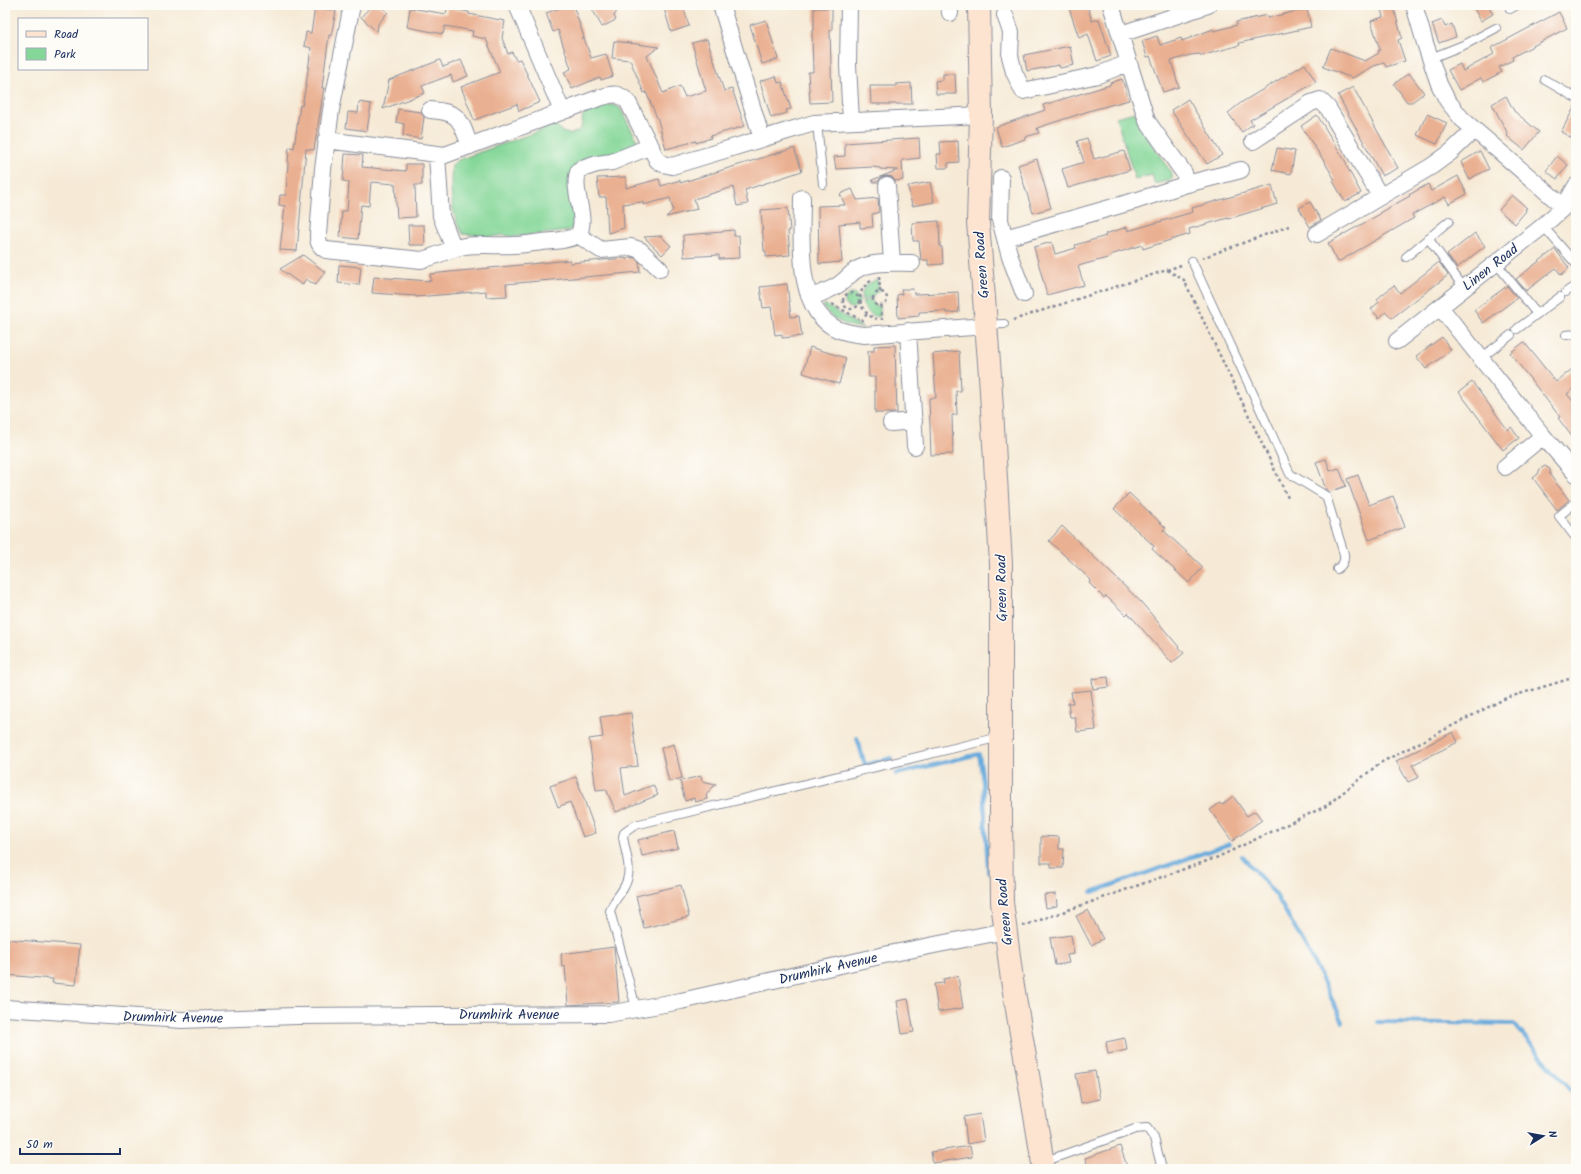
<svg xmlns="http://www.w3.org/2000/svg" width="1581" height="1174" viewBox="0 0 1581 1174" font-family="Kalam,sans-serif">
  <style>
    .green { fill: #85d799; stroke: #50837c }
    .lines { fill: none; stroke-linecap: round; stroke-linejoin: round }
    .stream { stroke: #68aadc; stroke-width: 4 }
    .building { fill: #eab092 }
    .lane-casing { stroke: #888c9a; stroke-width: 10 }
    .street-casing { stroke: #888c9a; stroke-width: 18 }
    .secondary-casing { stroke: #888c9a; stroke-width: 24 }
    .path { stroke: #888c9a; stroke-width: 2.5; stroke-dasharray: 3 3; stroke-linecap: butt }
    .lane { stroke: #fff; stroke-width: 8 }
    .street { stroke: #fff; stroke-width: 16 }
    .secondary { stroke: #fde4d1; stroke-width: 22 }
    .labels { text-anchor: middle; stroke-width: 3; stroke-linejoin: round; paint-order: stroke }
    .street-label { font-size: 14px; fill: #1b2f5e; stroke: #fdfcf7 }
  </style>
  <rect width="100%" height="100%" fill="#fdfcf7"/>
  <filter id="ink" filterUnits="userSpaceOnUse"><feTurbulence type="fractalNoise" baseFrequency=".025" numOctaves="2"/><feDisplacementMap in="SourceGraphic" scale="8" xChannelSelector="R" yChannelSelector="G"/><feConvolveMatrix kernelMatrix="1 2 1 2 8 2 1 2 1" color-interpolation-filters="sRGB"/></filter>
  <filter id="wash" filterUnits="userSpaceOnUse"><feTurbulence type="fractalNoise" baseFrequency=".012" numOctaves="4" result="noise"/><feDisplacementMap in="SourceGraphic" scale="16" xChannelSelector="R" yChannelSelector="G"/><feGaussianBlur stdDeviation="0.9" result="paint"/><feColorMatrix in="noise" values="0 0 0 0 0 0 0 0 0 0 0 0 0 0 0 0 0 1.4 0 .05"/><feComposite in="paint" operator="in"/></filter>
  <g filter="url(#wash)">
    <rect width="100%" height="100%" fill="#f6ead6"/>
    <path class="green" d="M606 105H613L620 108 638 142 635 148 605 158 594 156 585 158 576 164 575 225 569 231 513 237 504 235 479 238 478 235 463 234C450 215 450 188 452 165L458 160 556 125 562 132C570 135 574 134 581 129L583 114Z
      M1135 112 1139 125 1172 174V178L1170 180 1155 184 1152 175 1135 179 1116 117Z
      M878 280 879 291 874 294 872 298 861 299C862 288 868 282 878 280Z
      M845 301a7 7 0 1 1 14 0a7 7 0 1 1-14 0Z
      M872 300 874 305 880 307V317C871 316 864 311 862 301Z
      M824 304 863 328C846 326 836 322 824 309Z"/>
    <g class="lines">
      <path class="stream" d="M857 738 865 765 892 758
        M896 774 979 754 983 781 988 872
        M1242 856 1276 895 1309 953 1343 1022
        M1092 892 1229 844
        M1377 1022 1514 1024 1576 1097"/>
    </g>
    <g id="blocks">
      <path class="building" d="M372 5H379L388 12 378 24 377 32 361 17Z
        M568 5H573L584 37 582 38H584L591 58 606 54 613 76 601 80 600 77 572 89 564 72 571 69 558 30 553 32 546 13Z
        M590 5H621L614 16 616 20 602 27Z
        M663 5H683L689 26 671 32Z
        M1068 5H1087L1092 21 1099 19 1111 56 1097 61 1088 34 1079 38Z
        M1380 5H1393L1402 38 1398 40 1405 61 1386 67 1384 63 1374 66 1352 78 1323 67 1331 48 1365 61 1379 53 1378 51 1380 50 1371 21 1383 17Z
        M1472 5H1488L1493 14 1481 21Z
        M315 7 336 11 331 36 329 35 322 88H324L314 150 306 149 297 251 280 250 285 206 279 205 280 195H286L289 147 294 148 300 105 302 106 306 85 311 48 304 46 306 32 311 33Z
        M410 8 446 14 447 8 469 12V14L505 21 502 38 508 54 512 52 516 60 520 59 540 102 519 111 517 104 474 120 461 87 500 72 486 39 472 36 473 31 445 26 443 34 407 27Z
        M814 8H832V30H830L832 102 810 103 808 72H813L812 30H814Z
        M1307 9 1311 27 1239 43 1240 45 1201 56 1200 54 1190 55 1171 61 1179 87 1163 92 1150 56 1147 57 1142 41 1157 36 1160 45 1181 38 1182 41 1213 29 1214 31 1237 25 1236 22 1267 15V18Z
        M1559 12 1567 28 1512 57 1513 60 1499 67 1502 72 1483 82 1481 78 1459 90 1448 70 1460 64 1463 71 1494 54 1491 48Z
        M766 20 778 59 762 64 750 25Z
        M1442 20 1445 27 1452 24 1456 37 1439 43 1432 24Z
        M707 39 724 91 732 89 745 126 710 136 711 138 696 143V141L666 149 658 120 646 92 644 93 630 60 612 58 614 41 659 47 647 56 663 93 680 86 685 97 706 91 692 43Z
        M1070 46 1074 65 1060 68 1059 65 1027 71 1024 55Z
        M440 60 443 67 461 60 468 76 453 82 451 75 422 86 425 93 383 109 389 80Z
        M1305 64 1316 82 1250 120 1253 124 1242 132 1228 113 1242 102Z
        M1409 73 1424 93 1412 102H1407L1394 84Z
        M943 74H955L956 94H936L935 81 943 80Z
        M776 76 778 83 782 82 791 109 786 110 787 113 771 118 760 81Z
        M1122 79 1129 100 1092 110 1037 128 1039 133 1025 137V139L1002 147 996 127 1045 110 1043 105 1110 85V83Z
        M911 83 912 104H871L870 86H896V84Z
        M1353 87 1398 168 1382 176 1338 95Z
        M1506 96 1514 111 1539 132 1524 150 1507 136 1508 134 1492 104Z
        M1188 99 1222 155 1207 164 1171 110Z
        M359 102 371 104 367 131 346 128 348 112 358 113Z
        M1576 104V140L1561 132Z
        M398 109 421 112 424 117 421 139 403 136 404 124 396 122Z
        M1427 114 1447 123 1437 144 1417 135Z
        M1317 115 1341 154 1347 164 1346 165 1361 193 1345 202 1333 181 1335 180 1324 161 1301 126Z
        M919 138 920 158 902 160 903 180 895 181 892 177 887 176 881 177 878 182H873L872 180 898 170 880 169V168L873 167 836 169 834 157 845 156V143Z
        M1087 138 1094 159 1124 151 1130 170 1068 188 1062 169 1084 162 1077 141Z
        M958 141 959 162 948 163V168H938L937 154H941L940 142Z
        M794 148 802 171 745 190 748 204 737 206 733 187 694 199 697 209 666 217 673 210 670 198 643 205V202L623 204 624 228 608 233 606 197H599L597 178 626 177V188L659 179 661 186 680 180V183Z
        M1277 148 1295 151 1291 174 1272 170Z
        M1480 151 1489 169 1469 179 1461 162Z
        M345 154 363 155 362 167 406 171V164H422V185H415L416 217 397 218 395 184 371 182 369 206 361 205 358 239 340 237 342 211H347L349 182 343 181Z
        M1557 156 1568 165 1557 179 1546 171Z
        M1037 159 1051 208 1033 213 1018 165Z
        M1458 176 1467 194 1449 204 1445 197 1412 215 1414 218 1338 262 1328 243 1380 214 1379 213 1410 196 1409 195 1428 184 1431 191Z
        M930 182 934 202 912 206 908 186Z
        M1272 185 1277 204 1228 219V218L1189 229 1190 234 1164 242 1143 249 1142 245 1110 255 1111 257 1078 266 1084 285 1047 295 1034 247 1052 242 1055 254 1076 248 1075 245 1106 236 1105 234 1127 227 1128 231 1193 212 1192 208Z
        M852 189 857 200 878 198 879 212 872 214 873 227 860 228V222L839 224 842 262 819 264 818 206 845 205 840 194Z
        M1512 195 1527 208 1525 209 1526 211 1515 224 1499 210Z
        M1310 202 1321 220 1310 227 1299 208Z
        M788 208 790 231H788L790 255 766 257V251H764L761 210Z
        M939 221 940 247H942L943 264 928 265V260H921L919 241H913L912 223Z
        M408 225H424L425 245H409Z
        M734 230V236L739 235 740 258 719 259V255L684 257 683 235 723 232V231Z
        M1475 233 1485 246 1457 268 1447 255Z
        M661 236 671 246 662 255 644 237Z
        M1555 249 1569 268 1561 275 1556 268 1526 291 1516 279Z
        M303 255 325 272 315 285 306 279 302 285 280 269Z
        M629 257 635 258 639 262 640 272 506 284 507 296 486 297V291L416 297V296L372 293 374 277 431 281 430 274 570 260V263L626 258V260Z
        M1439 262 1448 275 1447 276 1392 318 1386 312 1379 318 1371 309 1379 302 1377 299 1394 285 1400 293Z
        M339 265 361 267 359 285 338 283Z
        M787 284 791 317 799 316 802 336 782 338V334L775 335 771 307 763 308 760 287Z
        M1507 286 1517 298 1483 323 1474 310Z
        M901 289H913L914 294H918L958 292 959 312 946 313V311L919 312V316L898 318 897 295 902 294Z
        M1442 337 1451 350 1426 369 1416 356Z
        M1524 342 1556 382 1576 366V387L1567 394 1576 405V442L1558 418 1560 417 1510 353Z
        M895 345 897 413H875V377H869L868 351H874V346Z
        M810 347 846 358 839 384 803 373Z
        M959 351 961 391H956L957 415H952L953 454 931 455 929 398H936L933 354Z
        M1472 382 1508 430 1511 427 1519 438 1503 450 1459 392Z
        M1326 459 1330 471 1339 468 1346 486 1329 492 1326 490 1316 462Z
        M1545 466 1550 469V475L1569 500 1557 510 1533 478 1538 474 1540 469Z
        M1358 475 1369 505 1393 496 1405 527 1369 540 1347 479Z
        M1129 493 1166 528 1163 530 1203 567 1189 583 1152 549 1154 546 1114 509Z
        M1062 526 1141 602 1184 653 1172 663 1128 613 1126 615 1106 596 1104 598 1089 583 1091 580 1049 541Z
        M1108 677 1109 687 1093 689 1092 679Z
        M1091 690 1096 730 1077 732 1075 717H1070L1068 703H1073L1071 692Z
        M631 713 638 766 621 768 625 796 653 785 658 795 616 812 606 789 596 790 589 739 603 737 600 717Z
        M1453 732 1458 742 1412 765 1419 777 1408 782 1396 761Z
        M674 744 682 778 669 782 661 748Z
        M701 776 702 781 716 784 706 794 707 799 695 802 694 798 685 801 680 781Z
        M576 777 596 833 583 837 570 802 558 807 550 786Z
        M1233 796 1247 816 1255 811 1262 820 1232 841 1210 810 1220 803 1222 805Z
        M674 831 678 848 642 856 638 840Z
        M1041 836 1059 837V849H1064L1063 868H1051V863H1041Z
        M681 885 689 917 644 928 636 896Z
        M1056 894 1057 906 1046 908 1044 895Z
        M1088 910 1103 939 1091 945 1076 916Z
        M1071 935 1074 954 1067 955 1069 963 1055 965 1050 938Z
        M5 939 80 945 76 985 52 983 53 979 5 975Z
        M614 947 619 1002 568 1005 565 966 562 967 561 954Z
        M958 976 963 1008 938 1012 934 984 944 983 943 979Z
        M908 999 914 1032 902 1034 897 1001Z
        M1125 1038 1127 1050 1108 1054 1106 1042Z
        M1095 1071 1100 1099 1081 1103 1076 1074Z
        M980 1114 984 1141 967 1144 964 1117Z
        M970 1146 972 1157 933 1163 931 1152Z
        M1120 1146 1128 1169H1089L1085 1158Z"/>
    </g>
  </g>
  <g filter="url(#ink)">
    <use href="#blocks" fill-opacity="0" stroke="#888c9a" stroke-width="1"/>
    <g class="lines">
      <defs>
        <path id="lane" d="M1510 9 1517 5
          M1431 58 1466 44 1496 28
          M1545 80 1576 98
          M817 123 823 184
          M1543 226 1576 264
          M1428 238 1464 288
          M1406 257 1449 221
          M1192 261 1290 474 1326 496 1344 554C1345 561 1343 565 1337 569
          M1496 263 1537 314
          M1566 292 1576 285
          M986 325 1004 324
          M1517 329 1560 297
          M1566 335 1576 334
          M1481 358 1511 335
          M1576 502 1559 516 1576 538
          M641 1006 635 1004 610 911C613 902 618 897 623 889 634 871 626 857 623 837L624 833 635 825 1000 737
          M1043 1162 1119 1135 1135 1129 1147 1128 1154 1138 1162 1169"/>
        <path id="street" d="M352 5 331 110 323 169 318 235C318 242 319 246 326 250L421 260C436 257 450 248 465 246 482 244 498 246 514 245 524 245 533 243 542 242 554 241 567 241 578 235 589 218 570 189 579 170L597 164 612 162 651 146
          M517 5 562 111
          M721 5 762 139
          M849 5 848 65 851 121
          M949 5 950 13
          M1111 5 1147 121 1184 173 1187 184
          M1414 5 1425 43 1439 84 1447 100 1462 119 1564 207
          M1005 15 1011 32 1010 56 1014 72 1023 91 1098 75 1128 63
          M1121 34 1208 5
          M430 110C461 112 460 120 470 146
          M326 140 445 155 596 99C611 95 616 90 628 102L657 160 663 164 672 166 814 123 981 115
          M1253 141 1311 103 1320 100 1328 108 1380 196
          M437 155 441 216 454 249
          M1001 178 1000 220 1010 257 1024 294
          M887 185 892 263
          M802 198C802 237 794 309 837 329 846 333 855 334 864 335L986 326
          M1317 234 1432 166 1451 152 1474 130
          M578 235 601 250 631 247 640 250 660 269
          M1005 238 1138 200 1187 184 1241 170
          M810 298C820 293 832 290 841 283 848 278 852 271 860 268 875 261 896 263 912 263
          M1440 307 1543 436 1576 474
          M908 331 915 446
          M1397 341 1543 226 1564 207 1576 186
          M891 423 914 421
          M1505 467 1543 436
          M5 1008 182 1020 295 1016 608 1014 681 1001 889 954 1005 931"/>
        <path id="secondary" d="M979 5 981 115 978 222 990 375 1001 564V817L1002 902 1012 980 1044 1169"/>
      </defs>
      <use href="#lane" class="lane-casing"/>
      <use href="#street" class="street-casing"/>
      <use href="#secondary" class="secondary-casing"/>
      <path class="path" d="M1202 258 1289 226
        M1167 270 1184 264
        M879 277 880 292
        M871 281C853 291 859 314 877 319
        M873 299a7 7 0 1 1 14 0a7 7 0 1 1-14 0Z
        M843 301a8 8 0 1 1 16 0a8 8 0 1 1-16 0Z
        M832 304 859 319
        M881 306 882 320
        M1013 320 1167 270 1184 280 1289 500
        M861 321 867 314
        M1023 926 1218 857 1326 806 1380 763 1506 698 1576 677"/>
      <use href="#lane" class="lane"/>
      <use href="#street" class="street"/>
      <use href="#secondary" class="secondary"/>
    </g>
  </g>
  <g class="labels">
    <g class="street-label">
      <text transform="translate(981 265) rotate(-94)" y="5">Green Road</text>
      <text transform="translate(1490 267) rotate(-38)" y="5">Linen Road</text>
      <text transform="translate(1001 588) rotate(-91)" y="5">Green Road</text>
      <text transform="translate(1004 912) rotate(-95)" y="5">Green Road</text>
      <text transform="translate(828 968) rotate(-13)" y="5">Drumhirk Avenue</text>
      <text x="509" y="1019">Drumhirk Avenue</text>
      <text transform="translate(173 1017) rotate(1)" y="5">Drumhirk Avenue</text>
    </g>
  </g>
  <rect width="1581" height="1174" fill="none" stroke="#fdfcf7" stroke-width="20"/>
  <rect x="18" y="18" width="130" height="52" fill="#fdfcf7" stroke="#a3aaba"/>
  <rect x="26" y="31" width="20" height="6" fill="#fde4d1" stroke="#a3aaba"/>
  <text x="54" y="38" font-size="12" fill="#1b2f5e">Road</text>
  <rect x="26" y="48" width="20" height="12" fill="#85d799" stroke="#a3aaba"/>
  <text x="54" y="58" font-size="12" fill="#1b2f5e">Park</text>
  <g transform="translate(1543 1136) rotate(79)" stroke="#fdfcf7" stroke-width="3" paint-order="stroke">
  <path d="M0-3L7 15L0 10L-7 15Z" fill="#1b2f5e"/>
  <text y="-6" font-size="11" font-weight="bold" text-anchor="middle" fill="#1b2f5e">N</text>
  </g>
  <path d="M20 1148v6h100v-6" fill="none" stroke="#1b2f5e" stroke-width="2"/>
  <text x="26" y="1148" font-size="12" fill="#1b2f5e" stroke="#fdfcf7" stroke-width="3" paint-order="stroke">50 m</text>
</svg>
